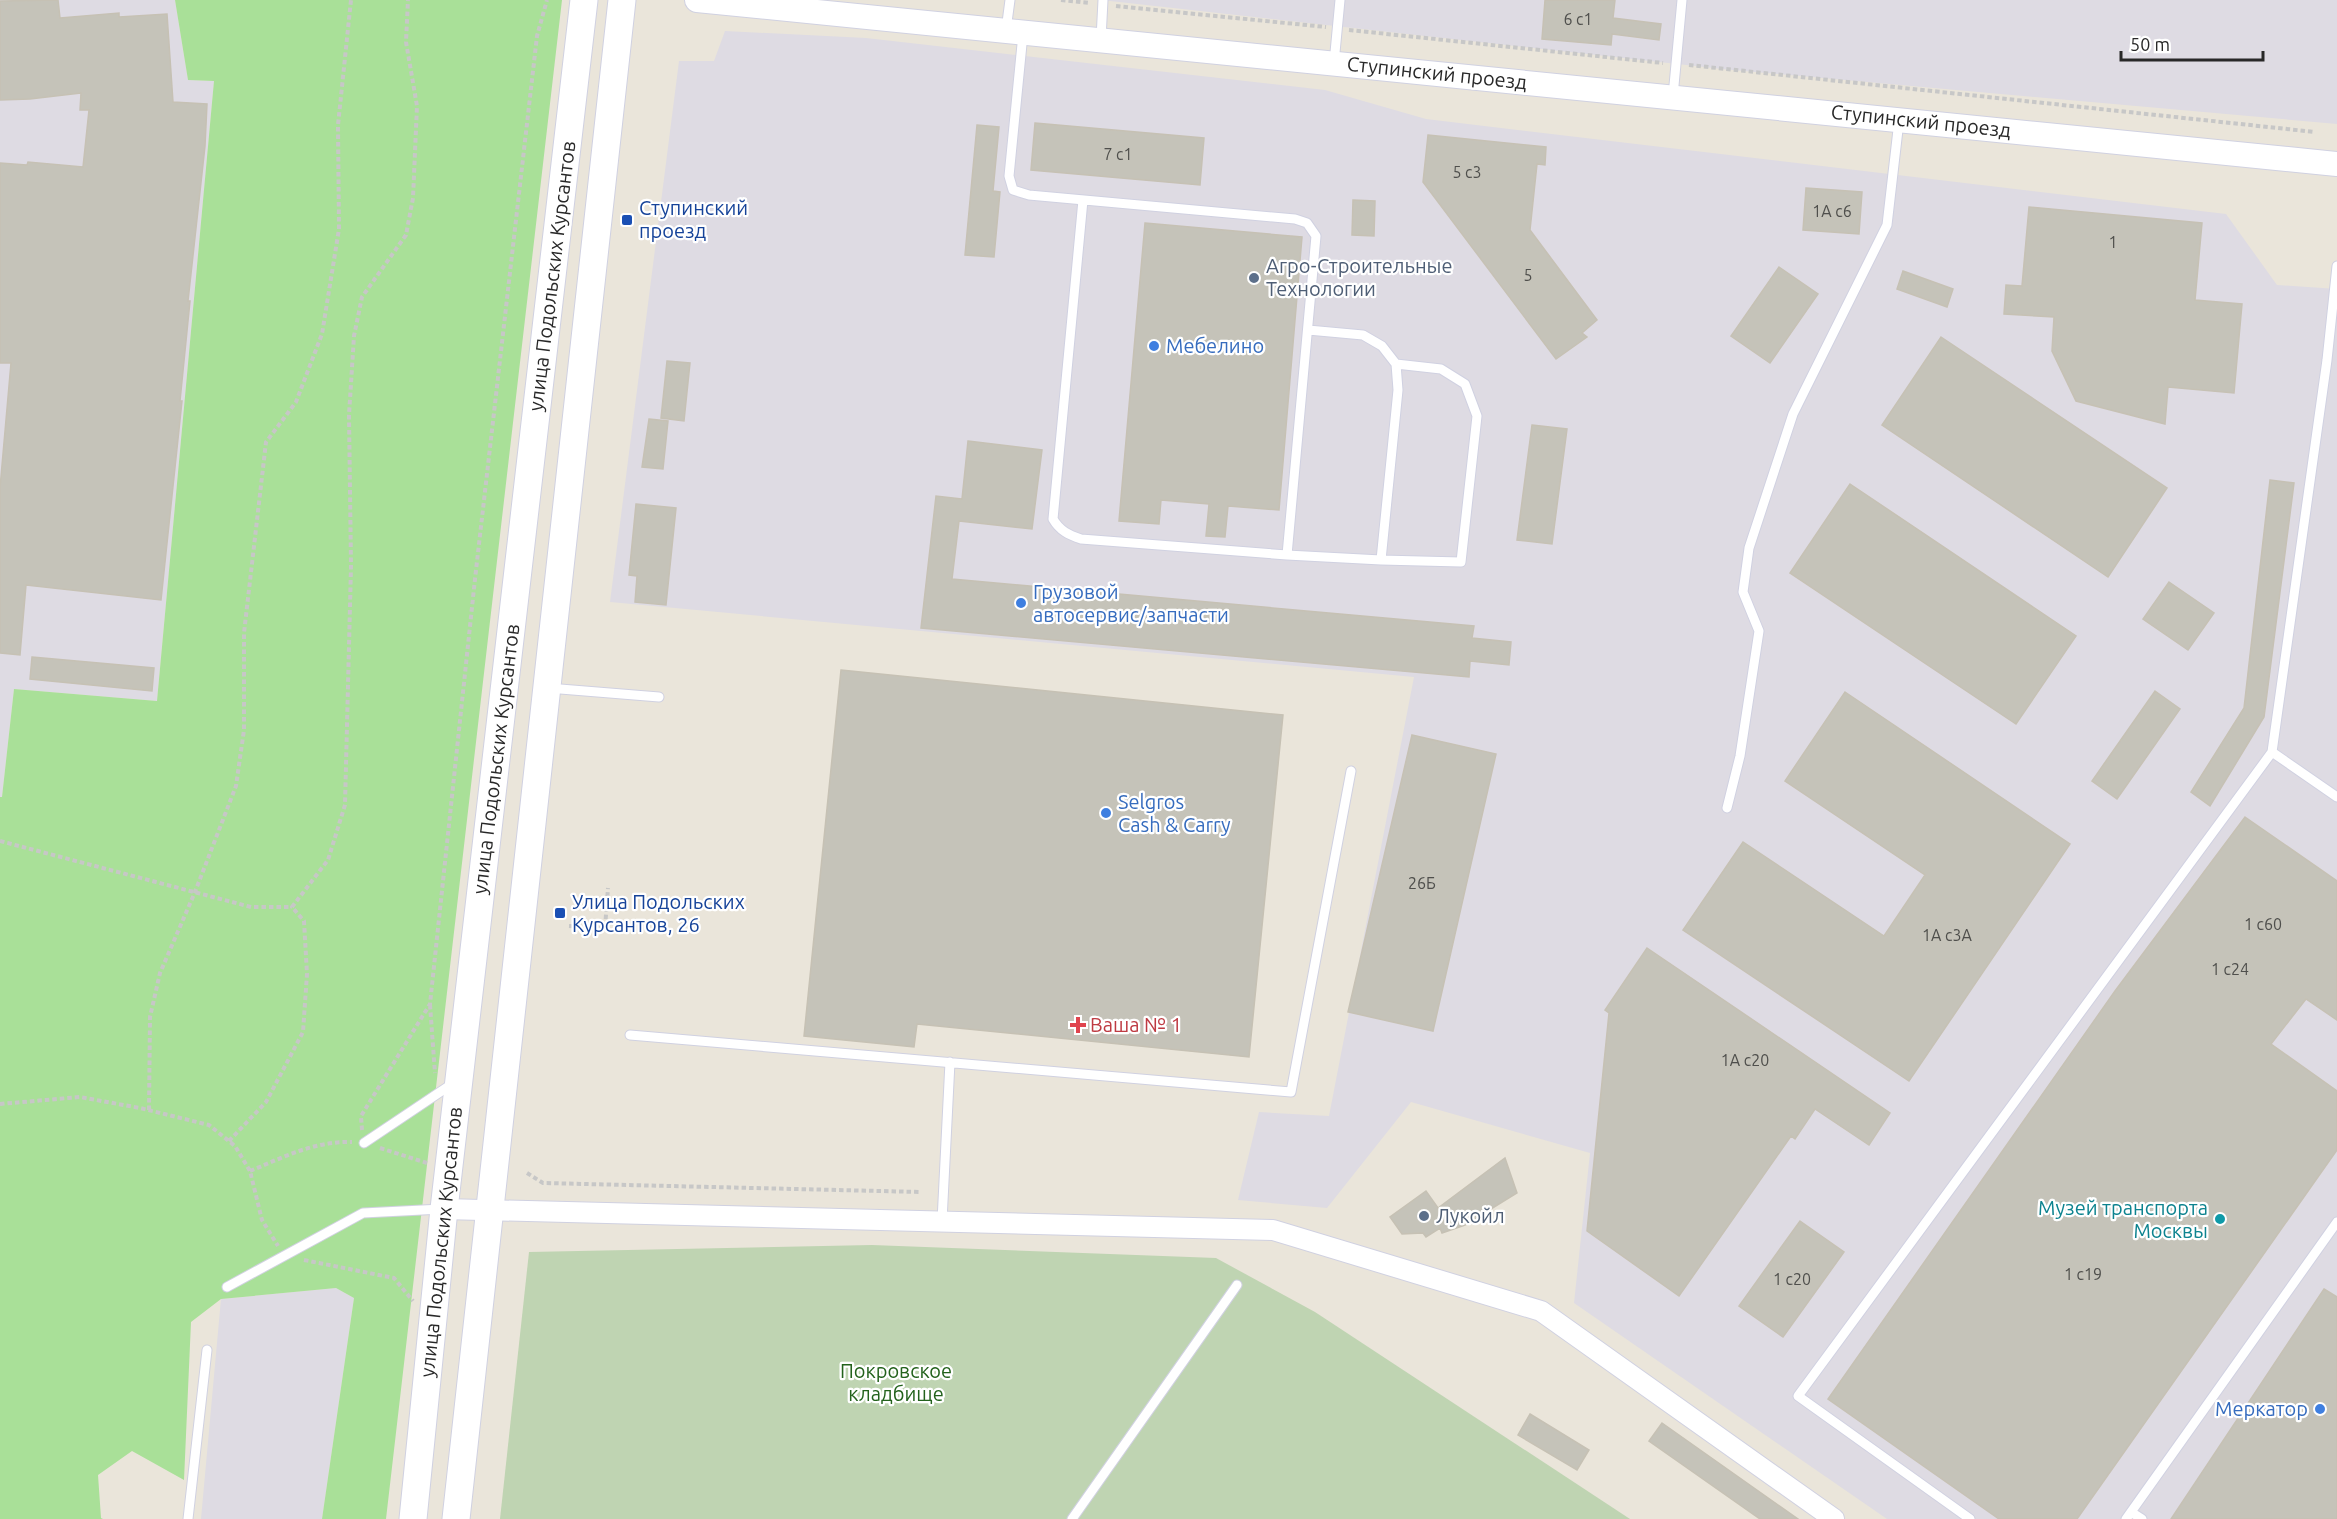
<svg xmlns="http://www.w3.org/2000/svg" width="2337" height="1519" viewBox="0 0 2337 1519" font-family="Ubuntu,sans-serif">
  <style>
    .industrial { fill: #dedbe3 }
    .green { fill: #a9e098 }
    .cemetery { fill: #bfd4b2 }
    .building { fill: #c5c3b9; stroke: #c6c1b4; stroke-width: 1.5 }
    .lines { fill: none; stroke-linecap: round; stroke-linejoin: round }
    .service-casing { stroke: #d0d1e1; stroke-width: 11 }
    .minor-casing { stroke: #d0d1e1; stroke-width: 22 }
    .tertiary-casing { stroke: #d0d1e1; stroke-width: 26 }
    .secondary-casing { stroke: #d0d1e1; stroke-width: 29 }
    .path { stroke: #c7c7c7; stroke-width: 4; stroke-dasharray: 4.5 3; stroke-linecap: butt }
    .service { stroke: #fff; stroke-width: 9 }
    .minor { stroke: #fff; stroke-width: 20 }
    .tertiary { stroke: #fff; stroke-width: 24 }
    .secondary { stroke: #fff; stroke-width: 27 }
    .transit-dot { fill: #1a4fb4; stroke: #fff; stroke-width: 2 }
    .service-dot { fill: #5c6f8a; stroke: #fff; stroke-width: 2 }
    .shop-dot { fill: #3f7fe0; stroke: #fff; stroke-width: 2 }
    .health-dot { fill: #e0444e; stroke: #fff; stroke-width: 2 }
    .culture-dot { fill: #0f9aa8; stroke: #fff; stroke-width: 2 }
    .labels { text-anchor: middle; stroke-width: 4.5; stroke-linejoin: round; paint-order: stroke }
    .number-label { font-size: 16px; fill: #4f4f4c }
    .street-label { font-size: 20px; fill: #282828; stroke: #fff }
    .transit-label { font-size: 20px; fill: #164399; stroke: #fff; text-anchor: start }
    .service-label { font-size: 20px; fill: #4e5e75; stroke: #fff; text-anchor: start }
    .shop-label { font-size: 20px; fill: #366cbe; stroke: #fff; text-anchor: start }
    .health-label { font-size: 20px; fill: #be3a42; stroke: #fff; text-anchor: start }
    .culture-label { font-size: 20px; fill: #0d838f; stroke: #fff; text-anchor: end }
    .park-label { font-size: 20px; fill: #23621c; stroke: #fff }
  </style>
  <rect width="100%" height="100%" fill="#eae5da"/>
  <path class="industrial" d="M0 0H175L188 80 214 81 157 701 14 689 2 797H0Z
    M1101 0H2337V124L1722 69Z
    M725 31 866 38 1325 90 1426 119 2226 214 2277 285 2337 289V1519H1887L1574 1303 1590 1153 1411 1102 1327 1208 1238 1200 1259 1112 1329 1116 1414 677 610 602 679 61H714Z
    M336 1288 354 1298 322 1519H201L221 1299Z"/>
  <path class="green" d="M175 0H562L386 1519H322L354 1298 336 1288 221 1299 191 1322 184 1480 132 1451 98 1475 101 1518 103 1519H0V797H2L14 689 157 701 214 81 188 80Z"/>
  <path class="cemetery" d="M872 1245 1216 1258 1315 1312 1630 1519H500L529 1252Z"/>
  <path class="building" d="M58 0 60 18 119 13V17L167 14 173 102 207 104 205 146 188 301H190L180 401H182L161 600 26 585 20 655 0 653V488L11 363H0V163L27 165 28 162 83 167 89 110H80L81 93 30 99 0 100V1Z
    M1545 0H1615L1613 18 1661 24 1659 40 1612 34 1611 45 1542 39Z
    M1035 123 1204 138 1200 185 1031 170Z
    M977 125 999 127 993 191 1000 192 994 257 965 255Z
    M1428 135 1546 147 1545 165 1537 164 1530 230 1597 320 1582 333 1587 337 1556 359 1423 182Z
    M1806 188 1862 192 1859 234 1803 230Z
    M1353 200 1375 201 1374 236 1352 235Z
    M2029 207 2202 223 2195 300 2242 304 2234 393 2168 387 2165 424 2076 401 2052 351 2054 317 2004 314 2006 285 2022 286Z
    M1145 223 1302 237 1279 510 1228 506 1225 537 1206 536 1209 504 1161 500 1159 524 1119 521Z
    M1779 267 1818 294 1770 363 1731 336Z
    M1903 271 1953 289 1947 307 1897 289Z
    M1941 337 2167 488 2108 577 1882 425Z
    M667 361 690 363 684 421 661 418Z
    M649 419 668 421 663 469 642 467Z
    M1532 425 1567 429 1552 544 1517 540Z
    M968 441 1042 450 1032 529 959 521 952 579 1474 626 1472 638 1511 642 1509 665 1470 661 1469 677 921 628 936 496 962 499Z
    M2270 480 2294 483 2264 717 2210 806 2191 792 2244 708Z
    M1850 484 2076 636 2016 724 1790 573Z
    M636 504 676 508 666 605 635 602 637 576 629 575Z
    M2169 582 2214 613 2188 650 2143 619Z
    M32 657 154 668 152 691 30 679Z
    M841 670 1283 715 1249 1057 917 1024 914 1047 804 1036Z
    M2155 691 2180 709 2117 799 2092 781Z
    M1845 692 2070 844 1909 1081 1683 930 1743 842 1884 936 1925 875 1785 781Z
    M1412 735 1496 754 1433 1031 1348 1012Z
    M2245 817 2337 881V1020L2306 999 2271 1044 2337 1091V1150L2077 1519H1999L1828 1399 2115 991Z
    M1647 948 1890 1113 1869 1145 1815 1109 1795 1139 1791 1136 1679 1296 1587 1231 1609 1013 1605 1010Z
    M1505 1158 1517 1193 1465 1225 1442 1233 1440 1228 1426 1237 1423 1233 1402 1234 1390 1217 1426 1191 1438 1208Z
    M1800 1221 1844 1252 1783 1337 1739 1306Z
    M2324 1289 2337 1297V1519H2171Z
    M1530 1414 1589 1450 1577 1470 1518 1435Z
    M1662 1423 1798 1519H1760L1649 1441Z"/>
  <g class="lines">
    <defs>
      <path id="service" d="M1006 30 1010 0
        M1023 34 1009 176 1013 190 1029 195 1295 219 1307 223 1316 236 1287 555
        M1101 39 1103 0
        M1334 63 1340 0
        M1673 96 1682 0
        M1083 200 1053 519C1060 531 1069 535 1081 539L1287 555 1381 560 1398 390 1396 364 1382 346 1363 335 1308 330
        M1381 560 1461 562 1477 416 1465 384 1441 369 1396 364
        M548 688 659 697
        M2272 752 2337 797
        M1727 808 1740 756 1759 631 1743 592 1749 548 1793 414 1887 225 1899 121
        M630 1035 1291 1092 1351 771
        M364 1143 452 1084
        M942 1221 950 1062
        M227 1287 363 1213 442 1209
        M2131 1512 2142 1519
        M188 1519 207 1350
        M1072 1519 1237 1285
        M1970 1519 1798 1396 2272 752 2327 360 2337 266
        M2126 1519 2337 1222"/>
      <path id="minor" d="M444 1209 1273 1230 1541 1311 1834 1519"/>
      <path id="tertiary" d="M697 0 2337 164"/>
      <path id="secondary" d="M413 1519 444 1209 584 0
        M456 1519 622 0"/>
    </defs>
    <use href="#service" class="service-casing"/>
    <use href="#minor" class="minor-casing"/>
    <use href="#tertiary" class="tertiary-casing"/>
    <use href="#secondary" class="secondary-casing"/>
    <path class="path" d="M1061 0 1090 3
      M1116 6 1326 27
      M1349 30 1663 63
      M1689 65 2315 132
      M0 841 251 907H292
      M569 926 605 928 608 888
      M430 1005 435 1073
      M0 1104 80 1097 140 1108 209 1125 235 1146 250 1171 262 1220 278 1246
      M149 1110 150 1017 160 973 195 892 236 786 244 730V633L266 442 296 402 322 334 339 229 338 125 351 0
      M362 1130 361 1116 430 1004 475 579 537 36 547 0
      M229 1141 266 1102 303 1032 307 974 304 921 292 907 328 860 345 805 351 566 349 415 354 336 362 297 406 235 413 198 417 106 406 42 408 0
      M380 1148 427 1163
      M250 1171C284 1157 314 1141 352 1142
      M527 1173 543 1183 921 1192
      M304 1260 394 1278 413 1301"/>
    <use href="#service" class="service"/>
    <use href="#minor" class="minor"/>
    <use href="#tertiary" class="tertiary"/>
    <use href="#secondary" class="secondary"/>
  </g>
  <g class="transit-dot">
    <rect x="621" y="214" width="12" height="12" rx="3"/>
    <rect x="554" y="907" width="12" height="12" rx="3"/>
  </g>
  <g class="service-dot">
    <circle cx="1254" cy="278" r="6"/>
    <circle cx="1424" cy="1216" r="6"/>
  </g>
  <g class="shop-dot">
    <circle cx="1154" cy="346" r="6"/>
    <circle cx="1021" cy="603" r="6"/>
    <circle cx="1106" cy="813" r="6"/>
    <circle cx="2320" cy="1409" r="6"/>
  </g>
  <path class="health-dot" d="M1075 1016h6v6h6v6h-6v6h-6v-6h-6v-6h6z"/>
  <circle class="culture-dot" cx="2220" cy="1219" r="6"/>
  <g class="labels">
    <g class="number-label">
      <text x="1578" y="25">6 с1</text>
      <text x="1118" y="160">7 с1</text>
      <text x="1467" y="178">5 с3</text>
      <text x="1832" y="217">1А с6</text>
      <text x="2113" y="248">1</text>
      <text x="1528" y="281">5</text>
      <text x="1422" y="889">26Б</text>
      <text x="2263" y="930">1 с60</text>
      <text x="1947" y="941">1А с3А</text>
      <text x="2230" y="975">1 с24</text>
      <text x="1745" y="1066">1А с20</text>
      <text x="2083" y="1280">1 с19</text>
      <text x="1792" y="1285">1 с20</text>
    </g>
    <g class="street-label">
      <text transform="translate(1437 73) rotate(6)" y="7">Ступинский проезд</text>
      <text transform="translate(1921 121) rotate(6)" y="7">Ступинский проезд</text>
      <text transform="translate(552 276) rotate(-83)" y="7">улица Подольских Курсантов</text>
      <text transform="translate(496 759) rotate(-83)" y="7">улица Подольских Курсантов</text>
      <text transform="translate(441 1242) rotate(-84)" y="7">улица Подольских Курсантов</text>
    </g>
    <g class="transit-label">
      <text x="639" y="215">Ступинский<tspan x="639" dy="23">проезд</tspan></text>
      <text x="572" y="909">Улица Подольских<tspan x="572" dy="23">Курсантов, 26</tspan></text>
    </g>
    <g class="service-label">
      <text x="1266" y="273">Агро-Строительные<tspan x="1266" dy="23">Технологии</tspan></text>
      <text x="1436" y="1223">Лукойл</text>
    </g>
    <g class="shop-label">
      <text x="1166" y="353">Мебелино</text>
      <text x="1033" y="599">Грузовой<tspan x="1033" dy="23">автосервис/запчасти</tspan></text>
      <text x="1118" y="809">Selgros<tspan x="1118" dy="23">Cash &amp; Carry</tspan></text>
      <text x="2308" y="1416" text-anchor="end">Меркатор</text>
    </g>
    <g class="health-label">
      <text x="1090" y="1032">Ваша № 1</text>
    </g>
    <g class="culture-label">
      <text x="2208" y="1215">Музей транспорта<tspan x="2208" dy="23">Москвы</tspan></text>
    </g>
    <g class="park-label">
      <text x="896" y="1378">Покровское<tspan x="896" dy="23">кладбище</tspan></text>
    </g>
  </g>
  <path d="M2121 51v9h142v-9" fill="none" stroke="#282828" stroke-width="3"/>
  <text x="2130" y="51" font-size="18" fill="#282828" stroke="#ffffff" stroke-width="4.5" paint-order="stroke">50 m</text>
</svg>
